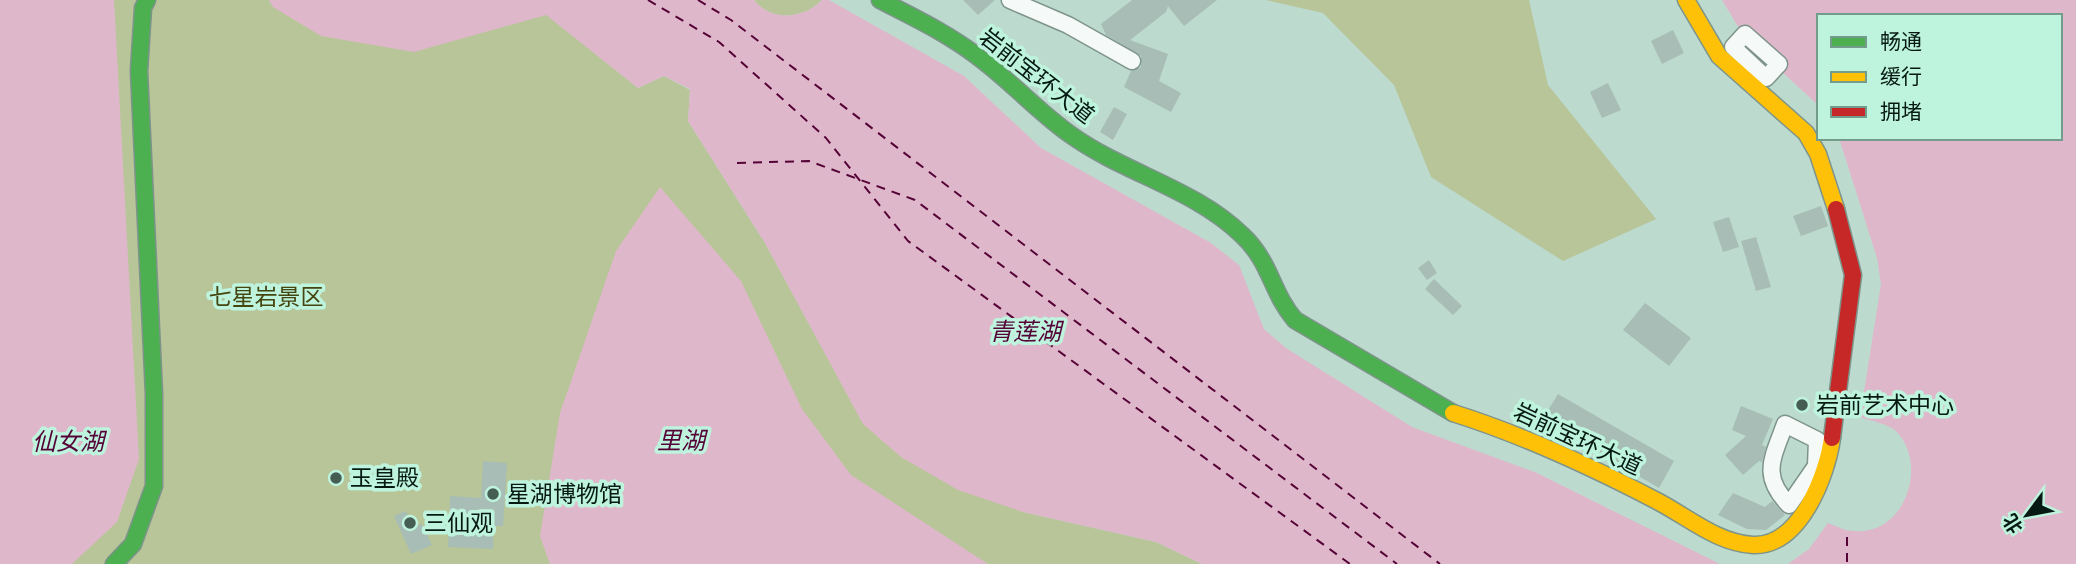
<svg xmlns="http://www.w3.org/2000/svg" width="2076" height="564" viewBox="0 0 2076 564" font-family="Lato,'Noto Sans SC',sans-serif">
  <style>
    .green { fill: #b7c599 }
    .water { fill: #dfb7ca }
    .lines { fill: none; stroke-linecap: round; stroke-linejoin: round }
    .ferry { stroke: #550237; stroke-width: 2; stroke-dasharray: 9 7; stroke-linecap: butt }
    .building { fill: #a7bdb5 }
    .street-casing { stroke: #7e948b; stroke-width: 19 }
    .fast-casing { stroke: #7e948b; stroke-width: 19 }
    .slow-casing { stroke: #7e948b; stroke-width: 19 }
    .jam-casing { stroke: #7e948b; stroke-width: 19 }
    .street { stroke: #f5f9f8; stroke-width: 16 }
    .fast { stroke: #4caf50; stroke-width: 16 }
    .slow { stroke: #ffc107; stroke-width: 16 }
    .jam { stroke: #c62828; stroke-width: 16 }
    .poi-dot { fill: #465d54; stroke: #bef3de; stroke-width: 2.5 }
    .labels { text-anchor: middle; stroke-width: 7; stroke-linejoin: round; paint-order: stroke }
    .street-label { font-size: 23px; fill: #061a13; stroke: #bef3de }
    .park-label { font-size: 23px; fill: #45450f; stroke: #bef3de }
    .poi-label { font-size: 23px; fill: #061a13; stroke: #bef3de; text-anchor: start }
    .water-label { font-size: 24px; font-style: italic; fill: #550237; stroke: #bef3de }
  </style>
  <rect width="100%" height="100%" fill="#bddace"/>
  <path class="green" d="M0 0H269L273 7 508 23 546 14 638 88 664 76 690 90 688 121 765 243 863 423 1023 512 1156 542 1202 564H0Z
    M754 0H822C804 19 771 22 754 0Z
    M1266 0H1529L1548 85 1656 219 1563 261 1431 177 1394 85 1323 13Z"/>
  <path class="water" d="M0 0H114L139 459 117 522 72 564H0Z
    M269 0H754C771 22 804 19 822 0H829L964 76 1041 148 1211 243 1239 265 1264 329 1286 348 1412 427 1537 473 1720 564H1202L1156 542 1023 512 958 490 901 457 863 424 765 243 688 121 690 89 664 76 638 88 546 15 414 52 321 36 273 7Z
    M1722 0H2076V564H1788L1809 549 1828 523C1836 526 1845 531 1854 531 1905 536 1929 464 1896 431 1888 424 1871 421 1860 417L1881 284 1877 258 1839 138H2060V16H1819V106L1745 38Z
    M660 187 741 281 802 409 851 475 988 564H550L540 536 560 413 616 251Z"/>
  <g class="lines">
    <path class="ferry" d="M648 0 719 42 826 138 908 241 1350 564
      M698 0 731 20 1440 564
      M737 163 809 161 915 200 1397 564
      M1847 537V564"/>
  </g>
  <path class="building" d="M963 0H995L978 15Z
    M1132 0H1217L1184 26 1168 6 1166 12 1130 40 1168 54 1159 81 1181 93 1171 112 1124 87 1131 71 1141 67V56L1106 35 1101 24Z
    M1673 30 1684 53 1662 64 1651 41Z
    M1608 83 1621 110 1602 118 1590 92Z
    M1114 107 1127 114 1113 140 1100 132Z
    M1821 206 1828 226 1801 236 1793 216Z
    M1729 217 1739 247 1723 252 1713 222Z
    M1756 237 1771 287 1756 291 1741 241Z
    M1429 260 1437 273 1427 280 1418 268Z
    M1434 279 1462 306 1453 315 1425 289Z
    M1645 303 1691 338 1669 366 1623 330Z
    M1558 394 1674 461 1659 488 1542 420Z
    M1741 406 1773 419 1762 445 1766 447 1762 462 1759 461 1743 475 1725 455 1746 436 1732 430Z
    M483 461 507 463 503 526H494L493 549 448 547 450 496 481 498Z
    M1733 493 1765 507 1772 501 1785 515 1766 530 1747 529 1718 515Z
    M406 511 413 527 422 524 432 545 411 554 394 516Z"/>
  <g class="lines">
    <defs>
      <path id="street" d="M1010 0 1068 25 1132 61
        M1745 34 1779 64 1766 78 1733 47Z
        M1785 424 1817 440 1816 466 1789 505C1760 475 1773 458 1785 424Z"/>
      <path id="fast" d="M880 0C913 17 947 33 977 56 1010 80 1038 112 1071 135 1124 173 1195 189 1242 235 1271 262 1271 292 1295 320L1453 413
        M114 564 133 544 154 486V394L139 71 143 8 147 0"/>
      <path id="slow" d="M1686 0 1719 56 1806 133 1818 154 1836 209
        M1453 413C1523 435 1592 467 1657 501 1688 517 1717 543 1753 545 1800 547 1827 475 1832 438"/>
      <path id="jam" d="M1832 438 1853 275 1836 209"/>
    </defs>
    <use href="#street" class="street-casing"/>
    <use href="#fast" class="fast-casing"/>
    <use href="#slow" class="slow-casing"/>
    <use href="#jam" class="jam-casing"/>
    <use href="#street" class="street"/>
    <use href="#fast" class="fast"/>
    <use href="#slow" class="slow"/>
    <use href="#jam" class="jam"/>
  </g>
  <g class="poi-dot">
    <circle cx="1802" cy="405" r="7"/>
    <circle cx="336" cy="478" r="7"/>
    <circle cx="493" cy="494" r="7"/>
    <circle cx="410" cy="523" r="7"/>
  </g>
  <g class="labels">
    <g class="street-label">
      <text transform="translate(1037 76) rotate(38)" y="8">岩前宝环大道</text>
      <text transform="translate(1578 439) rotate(25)" y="8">岩前宝环大道</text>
    </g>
    <g class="park-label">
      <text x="266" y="305">七星岩景区</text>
    </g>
    <g class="poi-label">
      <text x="1816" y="413">岩前艺术中心</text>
      <text x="350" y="486">玉皇殿</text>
      <text x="507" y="502">星湖博物馆</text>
      <text x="424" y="531">三仙观</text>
    </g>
    <g class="water-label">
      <text x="1025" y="340">青莲湖</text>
      <text x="681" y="449">里湖</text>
      <text x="68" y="450">仙女湖</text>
    </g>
  </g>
  <rect x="1817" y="14" width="245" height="126" fill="#bef3de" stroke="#749c8d" stroke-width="2"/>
  <rect x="1831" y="37" width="35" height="10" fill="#4caf50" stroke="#749c8d" stroke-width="2"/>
  <text x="1880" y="49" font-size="21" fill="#061a13">畅通</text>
  <rect x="1831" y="72" width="35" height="10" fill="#ffc107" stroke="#749c8d" stroke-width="2"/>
  <text x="1880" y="84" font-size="21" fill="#061a13">缓行</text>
  <rect x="1831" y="107" width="35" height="10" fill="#c62828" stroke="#749c8d" stroke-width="2"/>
  <text x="1880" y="119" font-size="21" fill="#061a13">拥堵</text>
  <g transform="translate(2027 515) rotate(238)" stroke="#bef3de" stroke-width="5" paint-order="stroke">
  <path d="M0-5L12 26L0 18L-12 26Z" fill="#061a13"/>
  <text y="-10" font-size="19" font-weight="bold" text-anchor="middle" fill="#061a13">北</text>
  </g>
</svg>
